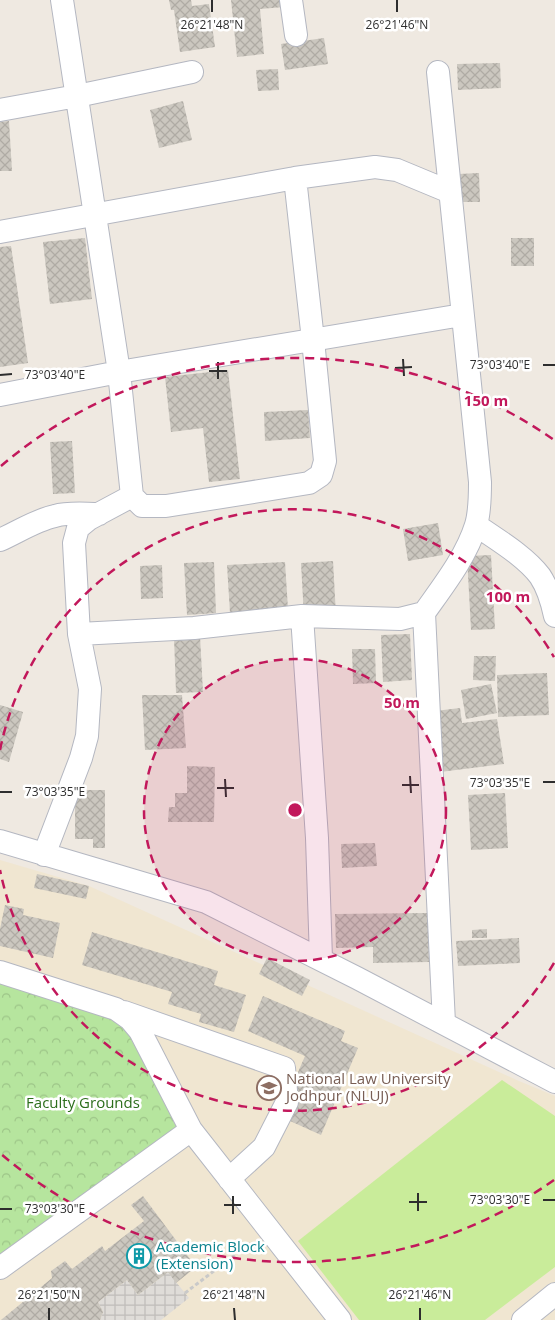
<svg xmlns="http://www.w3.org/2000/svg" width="555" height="1320" viewBox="0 0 555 1320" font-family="'Open Sans',sans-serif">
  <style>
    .education { fill: #f0e6d1 }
    .park { fill: url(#park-crowns) }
    .pitch { fill: #c9ec9a }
    .plaza { fill: url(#plaza-grid) }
    .building { fill: url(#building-cross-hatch) }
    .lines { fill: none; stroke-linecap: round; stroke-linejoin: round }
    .minor-casing { stroke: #b4b7c1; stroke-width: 24 }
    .path { stroke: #c9c9c9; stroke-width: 3; stroke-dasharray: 4 2.5; stroke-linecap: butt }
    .minor { stroke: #fff; stroke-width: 22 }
    .ticks { fill: none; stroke: #2e2e2e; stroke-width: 2 }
    .ring { fill: none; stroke: #c2185b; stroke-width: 2.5; stroke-dasharray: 9 6 }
    .labels { text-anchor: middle; stroke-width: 5; stroke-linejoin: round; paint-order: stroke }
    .education-label { font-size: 15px; fill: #785e54; stroke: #fff; text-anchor: start }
    .park-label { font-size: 15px; fill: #2c6e1b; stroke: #fff }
    .culture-label { font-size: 15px; fill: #0d838f; stroke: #fff; text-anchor: start }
    .ticks-label { font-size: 12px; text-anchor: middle; fill: #2e2e2e; stroke: #fff; stroke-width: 5; stroke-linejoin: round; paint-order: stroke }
    .centre { fill: #c2185b; stroke: #fff; stroke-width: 2.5 }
    .ring-label { font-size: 15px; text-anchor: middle; font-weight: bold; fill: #c2185b; stroke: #fff; stroke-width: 5; stroke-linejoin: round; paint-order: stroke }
  </style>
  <defs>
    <pattern id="park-crowns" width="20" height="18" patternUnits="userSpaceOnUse" patternTransform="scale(1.25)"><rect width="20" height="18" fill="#b6e59e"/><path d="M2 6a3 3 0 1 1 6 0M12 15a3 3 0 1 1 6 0" fill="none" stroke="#9dc588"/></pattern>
    <pattern id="plaza-grid" width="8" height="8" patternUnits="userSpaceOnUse" patternTransform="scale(1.25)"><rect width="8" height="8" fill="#dfdcd8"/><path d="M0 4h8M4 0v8" fill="none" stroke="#c0bdba"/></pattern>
    <pattern id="building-cross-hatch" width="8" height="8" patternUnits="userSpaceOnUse" patternTransform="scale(1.25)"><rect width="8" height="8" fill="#cbc7bf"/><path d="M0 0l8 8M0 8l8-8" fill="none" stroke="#afaba4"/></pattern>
  </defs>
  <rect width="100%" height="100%" fill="#efe9e1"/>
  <path class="education" d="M0 860 89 886 519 1081 555 1096V1320H0Z"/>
  <path class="park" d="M0 974 116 1009 191 1130 0 1268Z"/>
  <path class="pitch" d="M502 1080 555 1116V1267L485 1320H359L298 1241Z"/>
  <path class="plaza" d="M168 1272 189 1298 161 1320H100L103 1312 98 1302 127 1280 138 1295Z"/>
  <path class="building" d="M169 0H191L192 6 209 4 215 47 180 52 174 10H171Z
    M231 0H283L284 7 260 9 264 54 237 57Z
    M324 38 328 64 285 70 281 44Z
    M500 63 501 88 458 90 457 64Z
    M278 69 279 90 258 91 256 70Z
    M183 101 192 140 159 148 150 110Z
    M9 121 12 171H0V122Z
    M479 173 480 202H460L459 174Z
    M85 238 92 299 50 304 43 242Z
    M511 238H534V266H511Z
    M11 246 28 363 0 367V247Z
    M228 370 240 479 209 482 203 428 171 432 165 377Z
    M308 410 310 438 265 441 264 412Z
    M72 441 75 493 53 494 50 442Z
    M438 523 443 555 408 561 403 529Z
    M491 555 495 629 471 630 467 556Z
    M333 561 336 615 304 617 301 563Z
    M214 562 216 613 187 615 184 563Z
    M285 562 288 609 230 613 227 565Z
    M162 565 163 598 141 599 140 566Z
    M410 634 412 680 383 682 381 635Z
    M200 636 203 692 176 693 174 637Z
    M352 649H375L376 683 353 684Z
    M474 656H496L495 681 473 680Z
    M547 673 549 715 498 717 497 675Z
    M491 684 497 713 466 719 461 690Z
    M142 695H182L186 748 145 750Z
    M0 705 23 712 9 762 0 759Z
    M460 708 462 723 497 719 504 764 440 772 435 711Z
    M187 766 215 767 214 822H168L169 807H175V793H187Z
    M75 790H105V848H93V839H75Z
    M505 793 508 848 471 850 468 795Z
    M375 843 377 866 342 868 341 844Z
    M37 874 89 886 86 899 34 888Z
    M5 905 24 909 23 915 60 923 53 958 0 946V929Z
    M428 913 429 962 373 963V947L336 948 335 914Z
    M487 929V938H472V930Z
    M92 932 218 971 214 985 246 995 234 1032 199 1022 201 1014 168 1004 172 992 82 965Z
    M519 938 520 963 458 966 456 941Z
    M267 958 310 980 302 996 259 974Z
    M263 996 345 1031 341 1041 358 1048 321 1135 279 1116 305 1056 248 1031Z
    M143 1196 196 1267 176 1283 168 1272 138 1295 127 1280 98 1302 103 1312 100 1320H1L52 1278 51 1271 65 1261 72 1269 102 1246 105 1251 144 1221 131 1205Z"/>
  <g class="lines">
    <defs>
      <path id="minor" d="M62 0 119 372 132 496 142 506H166L309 483 321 475 325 461 313 340 295 178
        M291 0 296 35
        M0 110 77 96 192 72
        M0 232 295 178 375 167 397 170 450 192
        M0 395 119 372 462 315
        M476 525C496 539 525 556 540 576 548 588 552 602 555 616
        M0 540C18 532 36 520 55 516 69 512 84 514 99 514
        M424 613C443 586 466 557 476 525 480 512 480 496 480 482L438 72
        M302 616 317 838 321 959
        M79 634 194 628 302 616 400 619 424 613 444 1023
        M0 841 206 902 357 978 555 1082
        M44 855 81 758 87 736 90 689 79 634 74 543 78 528 89 519 132 496
        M0 972 116 1009 130 1019 140 1031 191 1130 340 1320
        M124 1012 284 1068 287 1102 264 1147 229 1179
        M0 1268 191 1130
        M523 1320 555 1294"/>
    </defs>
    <use href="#minor" class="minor-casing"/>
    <path class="path" d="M185 1293 252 1242"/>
    <use href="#minor" class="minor"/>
  </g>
  <path class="ticks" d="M212 0V12M397 0V12M403 359 404 376M218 362V379M543 365H555M395 368 412 367M209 371H227M0 375 12 374M410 776 411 793M225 779 226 797M543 782H555M402 785H419M217 788H234M0 792H12M418 1193V1211M233 1196V1214M543 1200H555M409 1202H427M224 1205H241M0 1209H12M49 1308V1320M234 1308 235 1320M420 1308V1320"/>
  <circle cx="295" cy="810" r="151" fill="#c2185b" fill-opacity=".12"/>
  <g class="ring">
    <circle cx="295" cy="810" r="151"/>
    <path d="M554 963A301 301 0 0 1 0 870M0 750A301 301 0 0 1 554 657"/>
    <path d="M554 1180A452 452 0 0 1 1 1154M1 466A452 452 0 0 1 554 440"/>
  </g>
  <defs>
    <symbol id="university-ring" viewBox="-11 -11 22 22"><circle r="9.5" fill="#fff" stroke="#8d6e63" stroke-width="1.5"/><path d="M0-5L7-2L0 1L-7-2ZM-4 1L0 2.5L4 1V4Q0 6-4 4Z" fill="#8d6e63"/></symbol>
    <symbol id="building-ring" viewBox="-11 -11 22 22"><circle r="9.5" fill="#fff" stroke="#0f9aa8" stroke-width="1.5"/><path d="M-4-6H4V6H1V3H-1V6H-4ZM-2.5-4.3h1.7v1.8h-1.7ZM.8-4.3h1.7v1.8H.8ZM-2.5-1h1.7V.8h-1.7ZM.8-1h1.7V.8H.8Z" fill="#0f9aa8"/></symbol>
  </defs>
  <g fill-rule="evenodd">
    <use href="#university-ring" x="255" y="1074" width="28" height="28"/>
    <use href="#building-ring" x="125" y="1242" width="28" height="28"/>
  </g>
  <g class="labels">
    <g class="education-label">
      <text x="286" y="1084">National Law University<tspan x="286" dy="17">Jodhpur (NLUJ)</tspan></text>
    </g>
    <g class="park-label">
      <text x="83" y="1108">Faculty Grounds</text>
    </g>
    <g class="culture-label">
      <text x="156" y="1252">Academic Block<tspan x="156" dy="17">(Extension)</tspan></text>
    </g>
  </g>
  <g class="ticks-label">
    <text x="212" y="29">26°21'48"N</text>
    <text x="397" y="29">26°21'46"N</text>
    <text x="500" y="369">73°03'40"E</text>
    <text x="55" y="379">73°03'40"E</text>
    <text x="500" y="787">73°03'35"E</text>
    <text x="55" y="796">73°03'35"E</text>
    <text x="500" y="1204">73°03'30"E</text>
    <text x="55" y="1213">73°03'30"E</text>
    <text x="49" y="1299">26°21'50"N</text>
    <text x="234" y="1299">26°21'48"N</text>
    <text x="420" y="1299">26°21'46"N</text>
  </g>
  <circle cx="295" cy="810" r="8" class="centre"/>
  <g class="ring-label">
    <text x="486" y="406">150 m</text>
    <text x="508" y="602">100 m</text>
    <text x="402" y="708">50 m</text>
  </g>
</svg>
